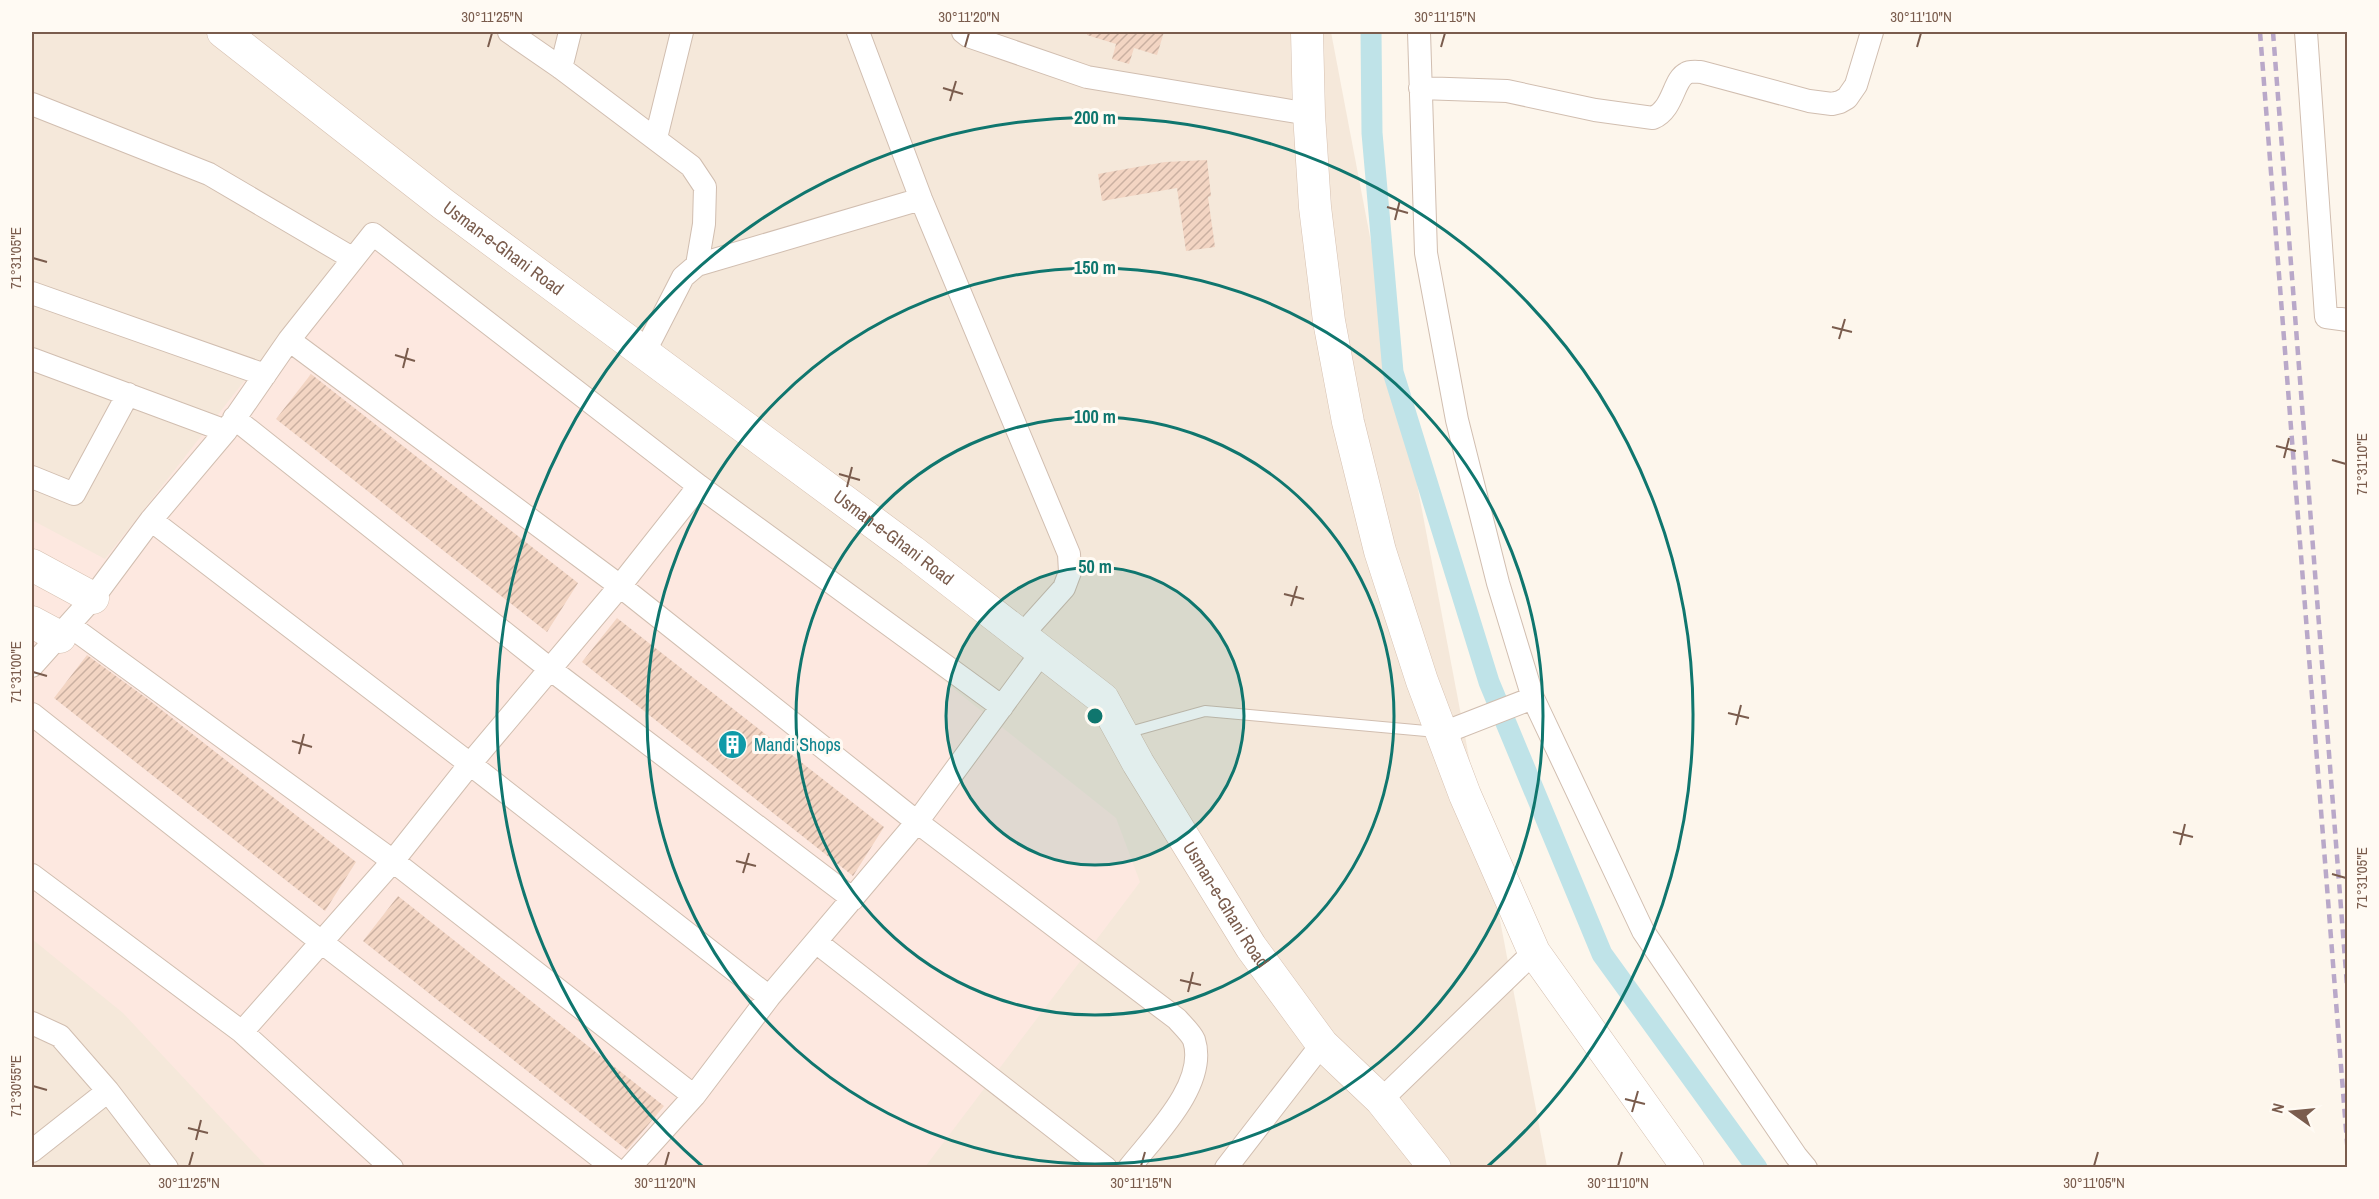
<svg xmlns="http://www.w3.org/2000/svg" width="2379" height="1199" viewBox="0 0 2379 1199" font-family="'Archivo Narrow',sans-serif">
  <style>
    .residential { fill: #f5e8da }
    .commercial { fill: #fde8e0 }
    .lines { fill: none; stroke-linecap: round; stroke-linejoin: round }
    .canal { stroke: #bfe3e8; stroke-width: 21 }
    .building { fill: url(#building-hatch) }
    .lane-casing { stroke: #d1beb0; stroke-width: 12 }
    .street-casing { stroke: #d1beb0; stroke-width: 24 }
    .secondary-casing { stroke: #d6c0b0; stroke-width: 33 }
    .lane { stroke: #fff; stroke-width: 10 }
    .street { stroke: #fff; stroke-width: 22 }
    .secondary { stroke: #fff; stroke-width: 32 }
    .rail { stroke: #b9a8c9; stroke-width: 4.5; stroke-dasharray: 9 6; stroke-linecap: butt }
    .ticks { fill: none; stroke: #7a5c4d; stroke-width: 2 }
    .ring { fill: none; stroke: #0f766e; stroke-width: 3 }
    .labels { text-anchor: middle; stroke-width: 6; stroke-linejoin: round; paint-order: stroke }
    .street-label { font-size: 18px; fill: #7a5c4d; stroke: #fffaf3 }
    .culture-label { font-size: 18px; fill: #0d838f; stroke: #fffaf3; text-anchor: start }
    .centre { fill: #0f766e; stroke: #fffaf3; stroke-width: 3 }
    .ring-label { font-size: 18px; text-anchor: middle; font-weight: bold; fill: #0f766e; stroke: #fffaf3; stroke-width: 6; stroke-linejoin: round; paint-order: stroke }
    .neatline { fill: none; stroke: #7a5c4d; stroke-width: 2 }
    .ticks-label { font-size: 15px; text-anchor: middle; fill: #7a5c4d }
  </style>
  <defs>
    <pattern id="building-hatch" width="6" height="6" patternUnits="userSpaceOnUse" patternTransform="scale(1.5)"><rect width="6" height="6" fill="#f3d5c3"/><path d="M-1 1l2-2M0 6l6-6M5 7l2-2" fill="none" stroke="#cab0a1"/></pattern>
  </defs>
  <rect width="100%" height="100%" fill="#fdf6ec"/>
  <path class="residential" d="M32 32H1331L1547 1167H32Z"/>
  <path class="commercial" d="M368 223 1116 818 1140 882 925 1167H267L123 1013 32 939V520L105 559Z"/>
  <g class="lines">
    <path class="canal" d="M1371 32 1372 133 1393 372 1489 682 1602 954 1757 1168"/>
  </g>
  <path class="building" d="M1087 32H1164L1157 55 1134 48 1129 64 1112 59 1116 44 1087 35Z
    M1207 160 1211 196 1208 197 1215 247 1186 251 1177 188 1102 201 1098 174 1165 162Z
    M311 374 578 583 547 632 276 419Z
    M617 618 884 827 853 876 582 662Z
    M87 655 149 700 356 862 325 911 54 698Z
    M398 896 664 1106 627 1150 363 941Z"/>
  <g class="lines">
    <defs>
      <path id="lane" d="M1126 733 1205 711 1437 732"/>
      <path id="street" d="M509 32 561 68 691 166 705 187 704 224 697 265
        M858 32 921 199 1069 554 1070 572 1064 588 1021 636
        M963 32 968 36 1087 77 1309 114
        M1419 32 1426 253 1457 420 1498 583 1533 698 1643 931 1796 1156 1806 1168
        M2306 32 2326 317 2348 320
        M561 68 570 32
        M1420 88 1507 91 1595 110 1653 118C1674 109 1673 79 1687 73 1690 71 1697 72 1701 72L1809 101 1832 104 1840 102 1847 98 1856 85 1872 32
        M32 104 209 174 352 258
        M656 138 682 32
        M32 293 265 375
        M289 340 620 586 917 822 1177 1019C1182 1025 1191 1033 1194 1040 1208 1084 1154 1136 1129 1168
        M644 353 683 277 697 265 921 199
        M32 359 226 431
        M234 418 550 669 853 899
        M32 477 74 494 128 394
        M151 520 470 764 769 997
        M70 626 393 861 694 1096
        M32 666 93 598 151 520 226 431 289 340 373 234 699 486 1002 707
        M32 714 320 941 614 1168
        M1443 733 1533 698
        M32 875 242 1032 392 1168
        M816 942 1106 1168
        M32 1023 60 1036 108 1091 167 1168
        M242 1032 393 861 470 764 620 586 699 486
        M1381 1100 1534 952
        M32 1151 108 1091
        M629 1168 694 1096 769 997 917 822 1042 652
        M1226 1168 1322 1044"/>
      <g id="secondary">
        <path id="s1" d="M223 32 443 204 912 551 1103 699 1138 763 1251 947 1322 1044 1381 1100 1435 1168"/>
        <path d="M1307 32 1309 114 1315 207 1329 321 1348 422 1380 551 1422 681 1465 795 1534 952 1688 1168"/>
        <path d="M32 565 93 598"/>
        <path d="M32 622 60 637"/>
      </g>
    </defs>
    <use href="#lane" class="lane-casing"/>
    <use href="#street" class="street-casing"/>
    <use href="#secondary" class="secondary-casing"/>
    <use href="#lane" class="lane"/>
    <use href="#street" class="street"/>
    <use href="#secondary" class="secondary"/>
    <path class="rail" d="M2260 32 2348 1155
      M2273 32 2348 998"/>
  </g>
  <path class="ticks" d="M488 47 492 33M965 47 969 33M1441 47 1445 33M1917 47 1921 33M943 88 963 94M950 101 956 81M1387 207 1408 213M1395 220 1400 200M33 258 47 262M1832 327 1852 332M1839 339 1845 319M395 355 415 361M403 368 408 348M2276 446 2296 451M2284 458 2289 438M2332 460 2346 464M839 474 860 480M847 487 852 467M1284 594 1304 599M1291 606 1297 586M33 672 47 676M1728 713 1749 718M1736 725 1741 705M292 741 312 747M299 754 304 734M2173 832 2193 837M2180 845 2185 824M736 861 756 866M743 873 749 853M2332 874 2346 878M1180 980 1201 985M1188 992 1193 972M33 1086 47 1090M1625 1099 1645 1104M1632 1112 1638 1091M188 1128 208 1133M196 1140 201 1120M189 1166 193 1152M665 1166 669 1152M1141 1166 1145 1152M1618 1166 1622 1152M2094 1166 2098 1152"/>
  <circle cx="1095" cy="716" r="149" fill="#0f766e" fill-opacity=".12"/>
  <g class="ring">
    <circle cx="1095" cy="716" r="149"/>
    <circle cx="1095" cy="716" r="299"/>
    <circle cx="1095" cy="716" r="448"/>
    <path d="M703 1167A598 598 0 1 1 1487 1167"/>
  </g>
  <defs>
    <symbol id="building-disc" viewBox="-11 -11 22 22"><circle r="9.5" fill="#0f9aa8" stroke="#fffaf3"/><path d="M-4-6H4V6H1V3H-1V6H-4ZM-2.5-4.3h1.7v1.8h-1.7ZM.8-4.3h1.7v1.8H.8ZM-2.5-1h1.7V.8h-1.7ZM.8-1h1.7V.8H.8Z" fill="#fff"/></symbol>
  </defs>
  <g fill-rule="evenodd">
    <use href="#building-disc" x="716" y="728" width="33" height="33"/>
  </g>
  <g class="labels">
    <g class="street-label">
      <text dy="6" stroke="none"><textPath href="#s1" startOffset="354">Usman-e-Ghani Road</textPath></text>
      <text dy="6" stroke="none"><textPath href="#s1" startOffset="840">Usman-e-Ghani Road</textPath></text>
      <text dy="6" stroke="none"><textPath href="#s1" startOffset="1344">Usman-e-Ghani Road</textPath></text>
    </g>
    <g class="culture-label">
      <text x="754" y="751">Mandi Shops</text>
    </g>
  </g>
  <circle cx="1095" cy="716" r="9" class="centre"/>
  <g class="ring-label">
    <text x="1095" y="124">200 m</text>
    <text x="1095" y="274">150 m</text>
    <text x="1095" y="423">100 m</text>
    <text x="1095" y="573">50 m</text>
  </g>
  <rect width="2379" height="1199" fill="none" stroke="#fffaf3" stroke-width="66"/>
  <g transform="translate(2292 1112) rotate(285)" stroke="#fffaf3" stroke-width="4.5" paint-order="stroke">
  <path d="M0-4.5L10 22L0 15L-10 22Z" fill="#7a5c4d"/>
  <text y="-9" font-size="16" font-weight="bold" text-anchor="middle" fill="#7a5c4d">N</text>
  </g>
  <rect x="33" y="33" width="2313" height="1133" class="neatline"/>
  <g class="ticks-label">
    <text x="492" y="22">30°11'25"N</text>
    <text x="969" y="22">30°11'20"N</text>
    <text x="1445" y="22">30°11'15"N</text>
    <text x="1921" y="22">30°11'10"N</text>
    <text transform="translate(16 258) rotate(-90)" y="5">71°31'05"E</text>
    <text transform="translate(2362 464) rotate(-90)" y="5">71°31'10"E</text>
    <text transform="translate(16 672) rotate(-90)" y="5">71°31'00"E</text>
    <text transform="translate(2362 878) rotate(-90)" y="5">71°31'05"E</text>
    <text transform="translate(16 1086) rotate(-90)" y="5">71°30'55"E</text>
    <text x="189" y="1188">30°11'25"N</text>
    <text x="665" y="1188">30°11'20"N</text>
    <text x="1141" y="1188">30°11'15"N</text>
    <text x="1618" y="1188">30°11'10"N</text>
    <text x="2094" y="1188">30°11'05"N</text>
  </g>
</svg>
